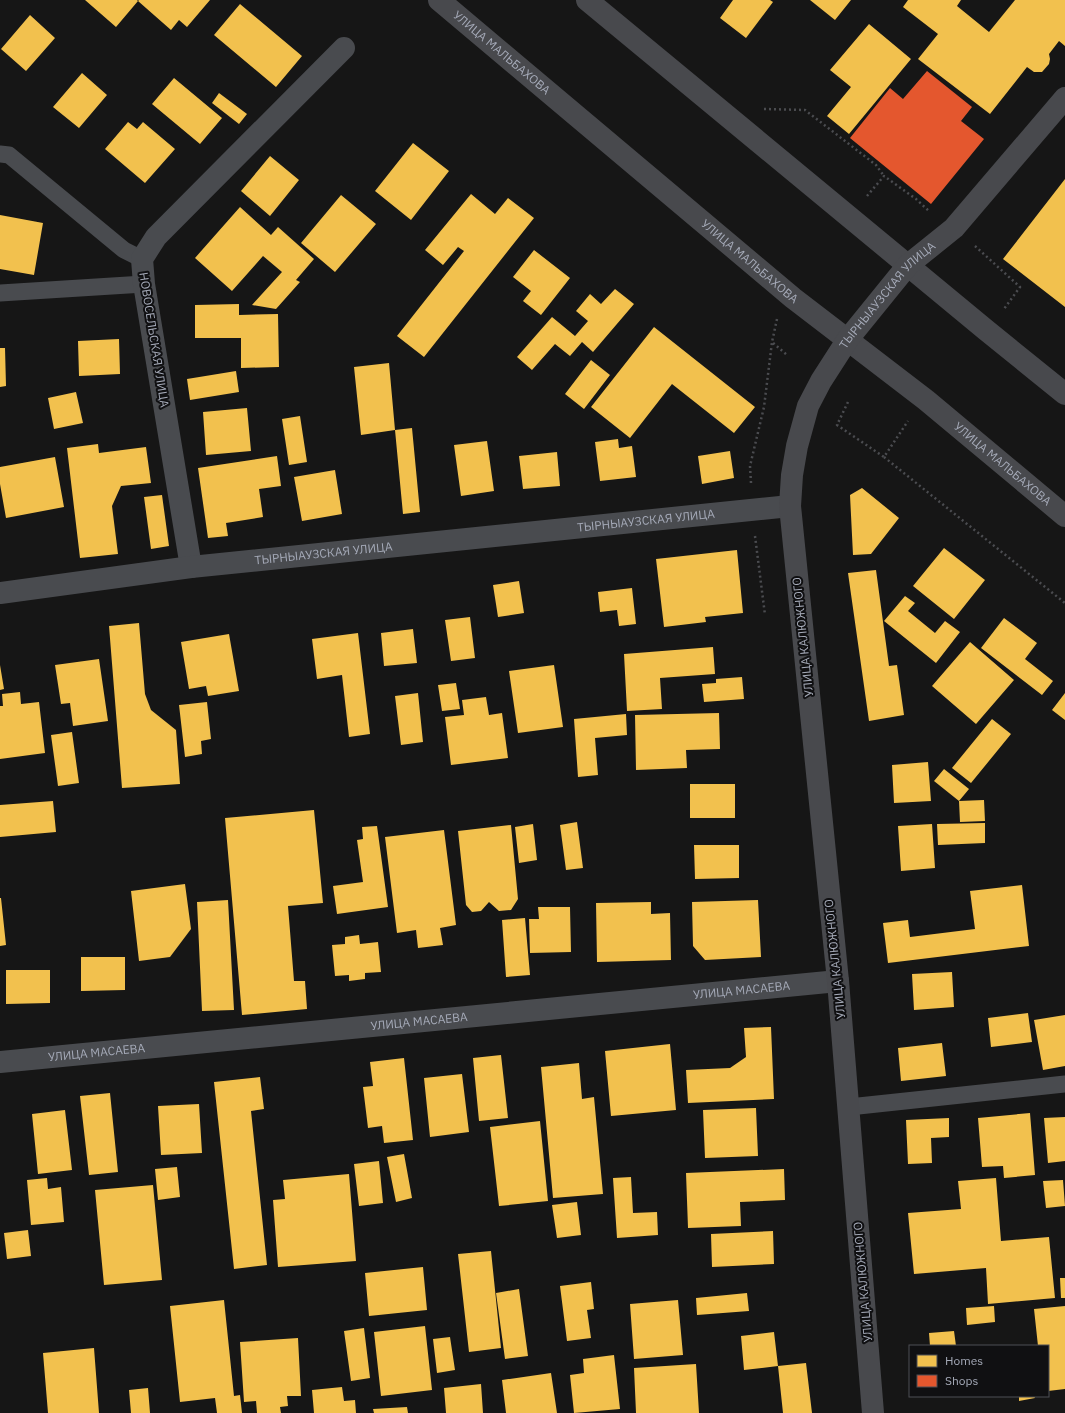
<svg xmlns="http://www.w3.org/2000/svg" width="1065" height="1413" viewBox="0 0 1065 1413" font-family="'IBM Plex Sans',sans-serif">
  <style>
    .homes { fill: #f2c14e }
    .shops { fill: #e4572e }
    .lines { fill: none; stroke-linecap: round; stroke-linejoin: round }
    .path { stroke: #4b4c50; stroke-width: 2.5; stroke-dasharray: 2 3; stroke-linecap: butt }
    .lane { stroke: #494b4f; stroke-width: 17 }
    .street { stroke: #494b4f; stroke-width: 22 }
    .secondary { stroke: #48494d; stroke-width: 22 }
    .labels { text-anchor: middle; stroke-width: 4; stroke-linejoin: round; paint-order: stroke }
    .street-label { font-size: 12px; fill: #a5aab8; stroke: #101012 }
  </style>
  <rect width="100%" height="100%" fill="#161616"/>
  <path class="homes" d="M85 0H137L138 1 116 27Z
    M139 0H210L187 27 179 20 171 30 138 1Z
    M733 0H770L773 2 746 38 720 18Z
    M810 0H851L835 20Z
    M908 0H961L957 6 989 32 1015 0H1065V46L1059 41 1049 54 1050 59 1049 64 1042 72H1034L1027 67 990 114 918 59 938 34 903 7Z
    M240 4 302 56 276 87 214 35Z
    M30 15 55 38 26 71 1 49Z
    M869 24 911 59 849 134 827 116 851 87 830 70Z
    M82 73 107 95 79 128 53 107Z
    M174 78 222 118 200 144 152 104Z
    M219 93 247 114 239 124 212 103Z
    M128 122 137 129 143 122 175 149 145 183 105 149Z
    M413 143 449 171 411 220 375 191Z
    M270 156 299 180 270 216 241 191Z
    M1065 179V307L1003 259Z
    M471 194 495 214 508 198 534 218 424 357 397 336 464 251 458 247 443 265 425 250Z
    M341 195 376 224 335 272 301 243Z
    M240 207 271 235 278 227 314 259 296 280 300 282 276 309 252 305 282 272 263 256 232 291 195 258Z
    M0 215 43 223 34 275 0 269Z
    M534 250 570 278 541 315 523 301 531 291 513 277Z
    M615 289 634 304 593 352 582 342 570 356 555 344 532 370 517 357 552 317 575 336 588 321 576 311 590 294 601 304Z
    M239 304V315L278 314 279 367 241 368V338H195V305Z
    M654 327 755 407 734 433 672 384 630 438 591 407Z
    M119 339 120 374 79 376 78 341Z
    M0 348H5L6 386 0 387Z
    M591 360 610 375 584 409 565 394Z
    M389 363 395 430 412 428 420 512 403 514 395 430 361 435 354 367Z
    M236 371 239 392 190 400 187 379Z
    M76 392 83 423 54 429 48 398Z
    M247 408 251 451 206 455 203 412Z
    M300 416 307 462 289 465 282 419Z
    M618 439 619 448 632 446 636 477 600 481 595 442Z
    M487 441 494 491 461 496 454 445Z
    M98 444 99 453 146 447 151 483 121 486 112 506 118 554 80 558 67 448Z
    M730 451 734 478 702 484 698 456Z
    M557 452 560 486 523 489 519 456Z
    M277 456 281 486 259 489 263 517 226 523 228 536 208 538 198 468Z
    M55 457 64 507 6 518 0 484V467Z
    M335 470 342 514 302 521 294 477Z
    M862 488 899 518 871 554 853 555 850 495Z
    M162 495 169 546 151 549 144 497Z
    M944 548 985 580 954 619 913 586Z
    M737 550 743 613 705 617 706 622 664 627 656 559Z
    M876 570 889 666 897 665 904 715 869 721 848 573Z
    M519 581 524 613 498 617 493 585Z
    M632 588 636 624 619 626 617 610 600 612 598 592Z
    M905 596 915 603 908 611 935 633 945 621 960 632 936 663 884 621Z
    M470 617 475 658 451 661 445 620Z
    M1004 618 1037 643 1025 659 1053 681 1042 695 981 648Z
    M139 623 145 694 151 710 176 730 180 784 122 788 109 626Z
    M413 629 417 663 384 666 381 633Z
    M358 633 370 734 349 737 342 675 317 679 312 639Z
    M229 634 239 691 208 696 206 686 189 689 181 642Z
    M970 642 1014 680 976 724 932 686Z
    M713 647 715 674 660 678 662 709 627 711 624 654Z
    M99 659 108 721 73 726 70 703 61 704 55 665Z
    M0 665 4 689 0 690Z
    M554 665 563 727 518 733 509 671Z
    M742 677 744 699 704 702 702 684 716 683V679Z
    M456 683 460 709 442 711 438 685Z
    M20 692 21 704 39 702 45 753 0 759V706H3L2 694Z
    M418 693 423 742 401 745 395 696Z
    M1065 693V720L1052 710Z
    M486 697 489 715 502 713 508 758 451 765 445 717 464 715 462 700Z
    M207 702 211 739 201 741 202 754 185 757 179 705Z
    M719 713 720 749 686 750 687 768 636 770 635 715Z
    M626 714 627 735 595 738 598 775 578 777 574 719Z
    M992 719 1011 734 971 783 952 768Z
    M72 732 79 783 58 786 51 735Z
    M928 762 931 801 894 803 892 765Z
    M944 769 969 789 959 801 934 781Z
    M690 784H735V818H690Z
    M984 800 985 821 960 822 959 801Z
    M53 801 56 832 0 837V805Z
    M314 810 323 903 288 906 294 981H305L307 1009 242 1015 225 818Z
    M577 822 583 868 566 870 560 825Z
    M985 823V843L938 845 937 824Z
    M533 824 537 860 519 863 515 827Z
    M932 824 935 868 901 871 898 826Z
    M511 825 518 899 511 910 499 911 489 902 481 911 472 912 466 905 458 831Z
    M377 826 388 907 337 914 333 886 363 882 357 840 363 839 362 827Z
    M444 830 456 925 440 928 443 945 418 948 416 930 397 933 385 837Z
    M694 845H739V878L695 879Z
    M185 884 191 929 170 957 139 961 131 891Z
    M1022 885 1029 946 888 963 883 923 908 920 910 937 975 929 970 891Z
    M0 898H1L6 945 0 946Z
    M228 900 234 1010 202 1011 197 902Z
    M758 900 761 957 705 960 693 946 692 902Z
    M651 902V914L670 913 671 960 597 962 596 903Z
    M538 907H570L571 952 530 953 529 919H539Z
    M525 918 530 975 506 977 502 920Z
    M359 935 360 944 378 942 381 972 365 973V979L349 981V975L335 976 332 945 345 944V937Z
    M81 957H125V990L81 991Z
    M6 970H50V1003L6 1004Z
    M952 972 954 1007 914 1010 912 974Z
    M1028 1013 1032 1042 991 1047 988 1018Z
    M1065 1015V1066L1043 1070 1034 1020Z
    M771 1027 774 1099 688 1103 686 1070 730 1068 746 1057 744 1028Z
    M942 1043 946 1076 901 1081 898 1048Z
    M670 1044 676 1110 611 1116 605 1051Z
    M501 1055 508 1118 479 1121 473 1058Z
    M404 1058 413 1140 384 1143 382 1126 368 1128 363 1087 373 1086 370 1062Z
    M579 1063 582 1099 594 1097 603 1194 553 1198 541 1067Z
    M462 1074 469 1132 430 1137 424 1078Z
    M260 1077 264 1109 251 1111 267 1265 234 1269 214 1082Z
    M110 1093 118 1172 89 1175 80 1096Z
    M199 1104 202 1153 161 1155 158 1106Z
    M756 1108 758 1156 705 1158 703 1110Z
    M65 1110 72 1170 38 1174 32 1114Z
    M1030 1113 1035 1175 1004 1178 1003 1166 982 1167 978 1118Z
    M1065 1117V1161L1048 1163 1044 1118Z
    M949 1118V1137L931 1138 932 1163 908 1164 906 1120Z
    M540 1121 548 1201 499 1206 490 1127Z
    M404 1154 412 1198 396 1202 387 1157Z
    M379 1161 383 1203 359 1206 354 1164Z
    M177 1167 180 1197 158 1200 155 1169Z
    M784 1169 785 1200 740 1202 741 1226 688 1228 686 1173Z
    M349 1174 356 1261 278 1267 273 1200 285 1199 283 1180Z
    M631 1177 633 1213 657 1212 658 1235 617 1238 613 1178Z
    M47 1178 48 1189 61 1187 64 1222 31 1225 27 1180Z
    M996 1178 1001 1241 1049 1237 1055 1298 988 1304 986 1268 914 1274 908 1213 961 1209 958 1181Z
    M1063 1180 1065 1206 1046 1208 1043 1181Z
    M153 1185 162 1280 104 1285 95 1190Z
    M577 1202 581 1235 557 1238 552 1205Z
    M28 1230 31 1256 7 1259 4 1233Z
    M773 1231 774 1264 712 1267 711 1234Z
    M491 1251 501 1348 469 1352 458 1254Z
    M423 1267 427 1310 369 1316 365 1273Z
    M1060 1278H1065V1298H1061Z
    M591 1282 594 1309 587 1310 591 1338 567 1341 560 1286Z
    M519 1289 528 1356 505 1359 496 1293Z
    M747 1293 749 1311 697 1315 696 1298Z
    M224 1300 234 1396 240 1395 242 1413H217L215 1398 180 1402 170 1306Z
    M678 1300 683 1355 634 1359 630 1304Z
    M994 1306 995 1322 967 1325 966 1308Z
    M1065 1306V1389L1048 1391V1346H1038L1034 1309Z
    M425 1326 432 1390 381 1396 374 1332Z
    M364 1328 370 1378 351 1381 344 1331Z
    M954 1331 956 1346H930L929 1333Z
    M774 1332 778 1366 744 1370 741 1336Z
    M450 1337 455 1370 437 1373 433 1339Z
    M298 1338 301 1396H287L288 1406 280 1407 281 1413H257L256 1401 244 1402 240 1342Z
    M94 1348 99 1413H48L43 1353Z
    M614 1355 620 1409 574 1413 570 1375 584 1373 583 1359Z
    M806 1363 812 1413H783L778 1366Z
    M696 1364 699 1413H636L634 1368Z
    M551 1373 557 1413H506L502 1380Z
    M481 1384 483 1413H446L444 1388Z
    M342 1387 344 1401 355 1400 356 1413H314L312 1390Z
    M148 1388 150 1413H131L129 1390Z
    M1019 1396H1034L1035 1398 1019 1401Z
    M407 1407 408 1413H374L373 1409Z"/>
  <path class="shops" d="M927 71 972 107 961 121 984 139 931 204 850 138 890 88 903 99Z"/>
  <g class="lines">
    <path class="path" d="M764 109 805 110 876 165 884 176
      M867 196 884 176 916 199 930 212
      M975 246 1020 287 1004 309
      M777 319 772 342 787 355
      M848 402 837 425 884 457 908 421
      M884 457 1065 603
      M751 483 750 466 764 407 772 342
      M755 536 765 615"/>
    <path class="lane" d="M0 154 9 155 124 250 142 259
      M0 293 144 284
      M849 1107 1065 1084"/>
    <g class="street">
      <path d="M191 567 144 284 142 259 156 237 344 48"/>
      <path id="s1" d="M0 593 191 567 790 506"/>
      <path id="s2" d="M0 1062 838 981"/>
    </g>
    <g class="secondary">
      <path id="s3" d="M439 0 793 298 926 400 1065 516"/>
      <path d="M587 0 986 330 1065 394"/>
      <path id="s4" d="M873 1413 838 981 790 506 792 475 797 446 808 406 821 381 848 339 908 265 954 228 1065 98"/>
    </g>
  </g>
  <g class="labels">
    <g class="street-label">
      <text dy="4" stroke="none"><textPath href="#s3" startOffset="82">УЛИЦА МАЛЬБАХОВА</textPath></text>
      <text dy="4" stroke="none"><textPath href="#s3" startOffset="406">УЛИЦА МАЛЬБАХОВА</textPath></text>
      <text dy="4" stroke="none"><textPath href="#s4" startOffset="1150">ТЫРНЫАУЗСКАЯ УЛИЦА</textPath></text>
      <text transform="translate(154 340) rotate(81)" y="4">НОВОСЕЛЬСКАЯ УЛИЦА</text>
      <text dy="4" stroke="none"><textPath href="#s3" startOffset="730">УЛИЦА МАЛЬБАХОВА</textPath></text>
      <text dy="4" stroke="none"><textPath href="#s1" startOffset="650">ТЫРНЫАУЗСКАЯ УЛИЦА</textPath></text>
      <text dy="4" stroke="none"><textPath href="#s1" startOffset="326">ТЫРНЫАУЗСКАЯ УЛИЦА</textPath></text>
      <text transform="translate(803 637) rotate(-96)" y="4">УЛИЦА КАЛЮЖНОГО</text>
      <text transform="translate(835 959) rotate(-96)" y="4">УЛИЦА КАЛЮЖНОГО</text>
      <text dy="4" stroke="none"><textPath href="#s2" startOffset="745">УЛИЦА МАСАЕВА</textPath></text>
      <text dy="4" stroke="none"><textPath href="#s2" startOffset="421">УЛИЦА МАСАЕВА</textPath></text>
      <text dy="4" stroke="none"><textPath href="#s2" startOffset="97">УЛИЦА МАСАЕВА</textPath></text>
      <text transform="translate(863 1282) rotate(-95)" y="4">УЛИЦА КАЛЮЖНОГО</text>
    </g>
  </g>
  <rect x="909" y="1345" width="140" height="52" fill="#101012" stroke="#4c4e54"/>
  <rect x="917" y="1355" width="20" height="12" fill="#f2c14e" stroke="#4c4e54"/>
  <text x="945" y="1365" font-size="12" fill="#a5aab8">Homes</text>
  <rect x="917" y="1375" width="20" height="12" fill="#e4572e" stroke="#4c4e54"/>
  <text x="945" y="1385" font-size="12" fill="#a5aab8">Shops</text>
</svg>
